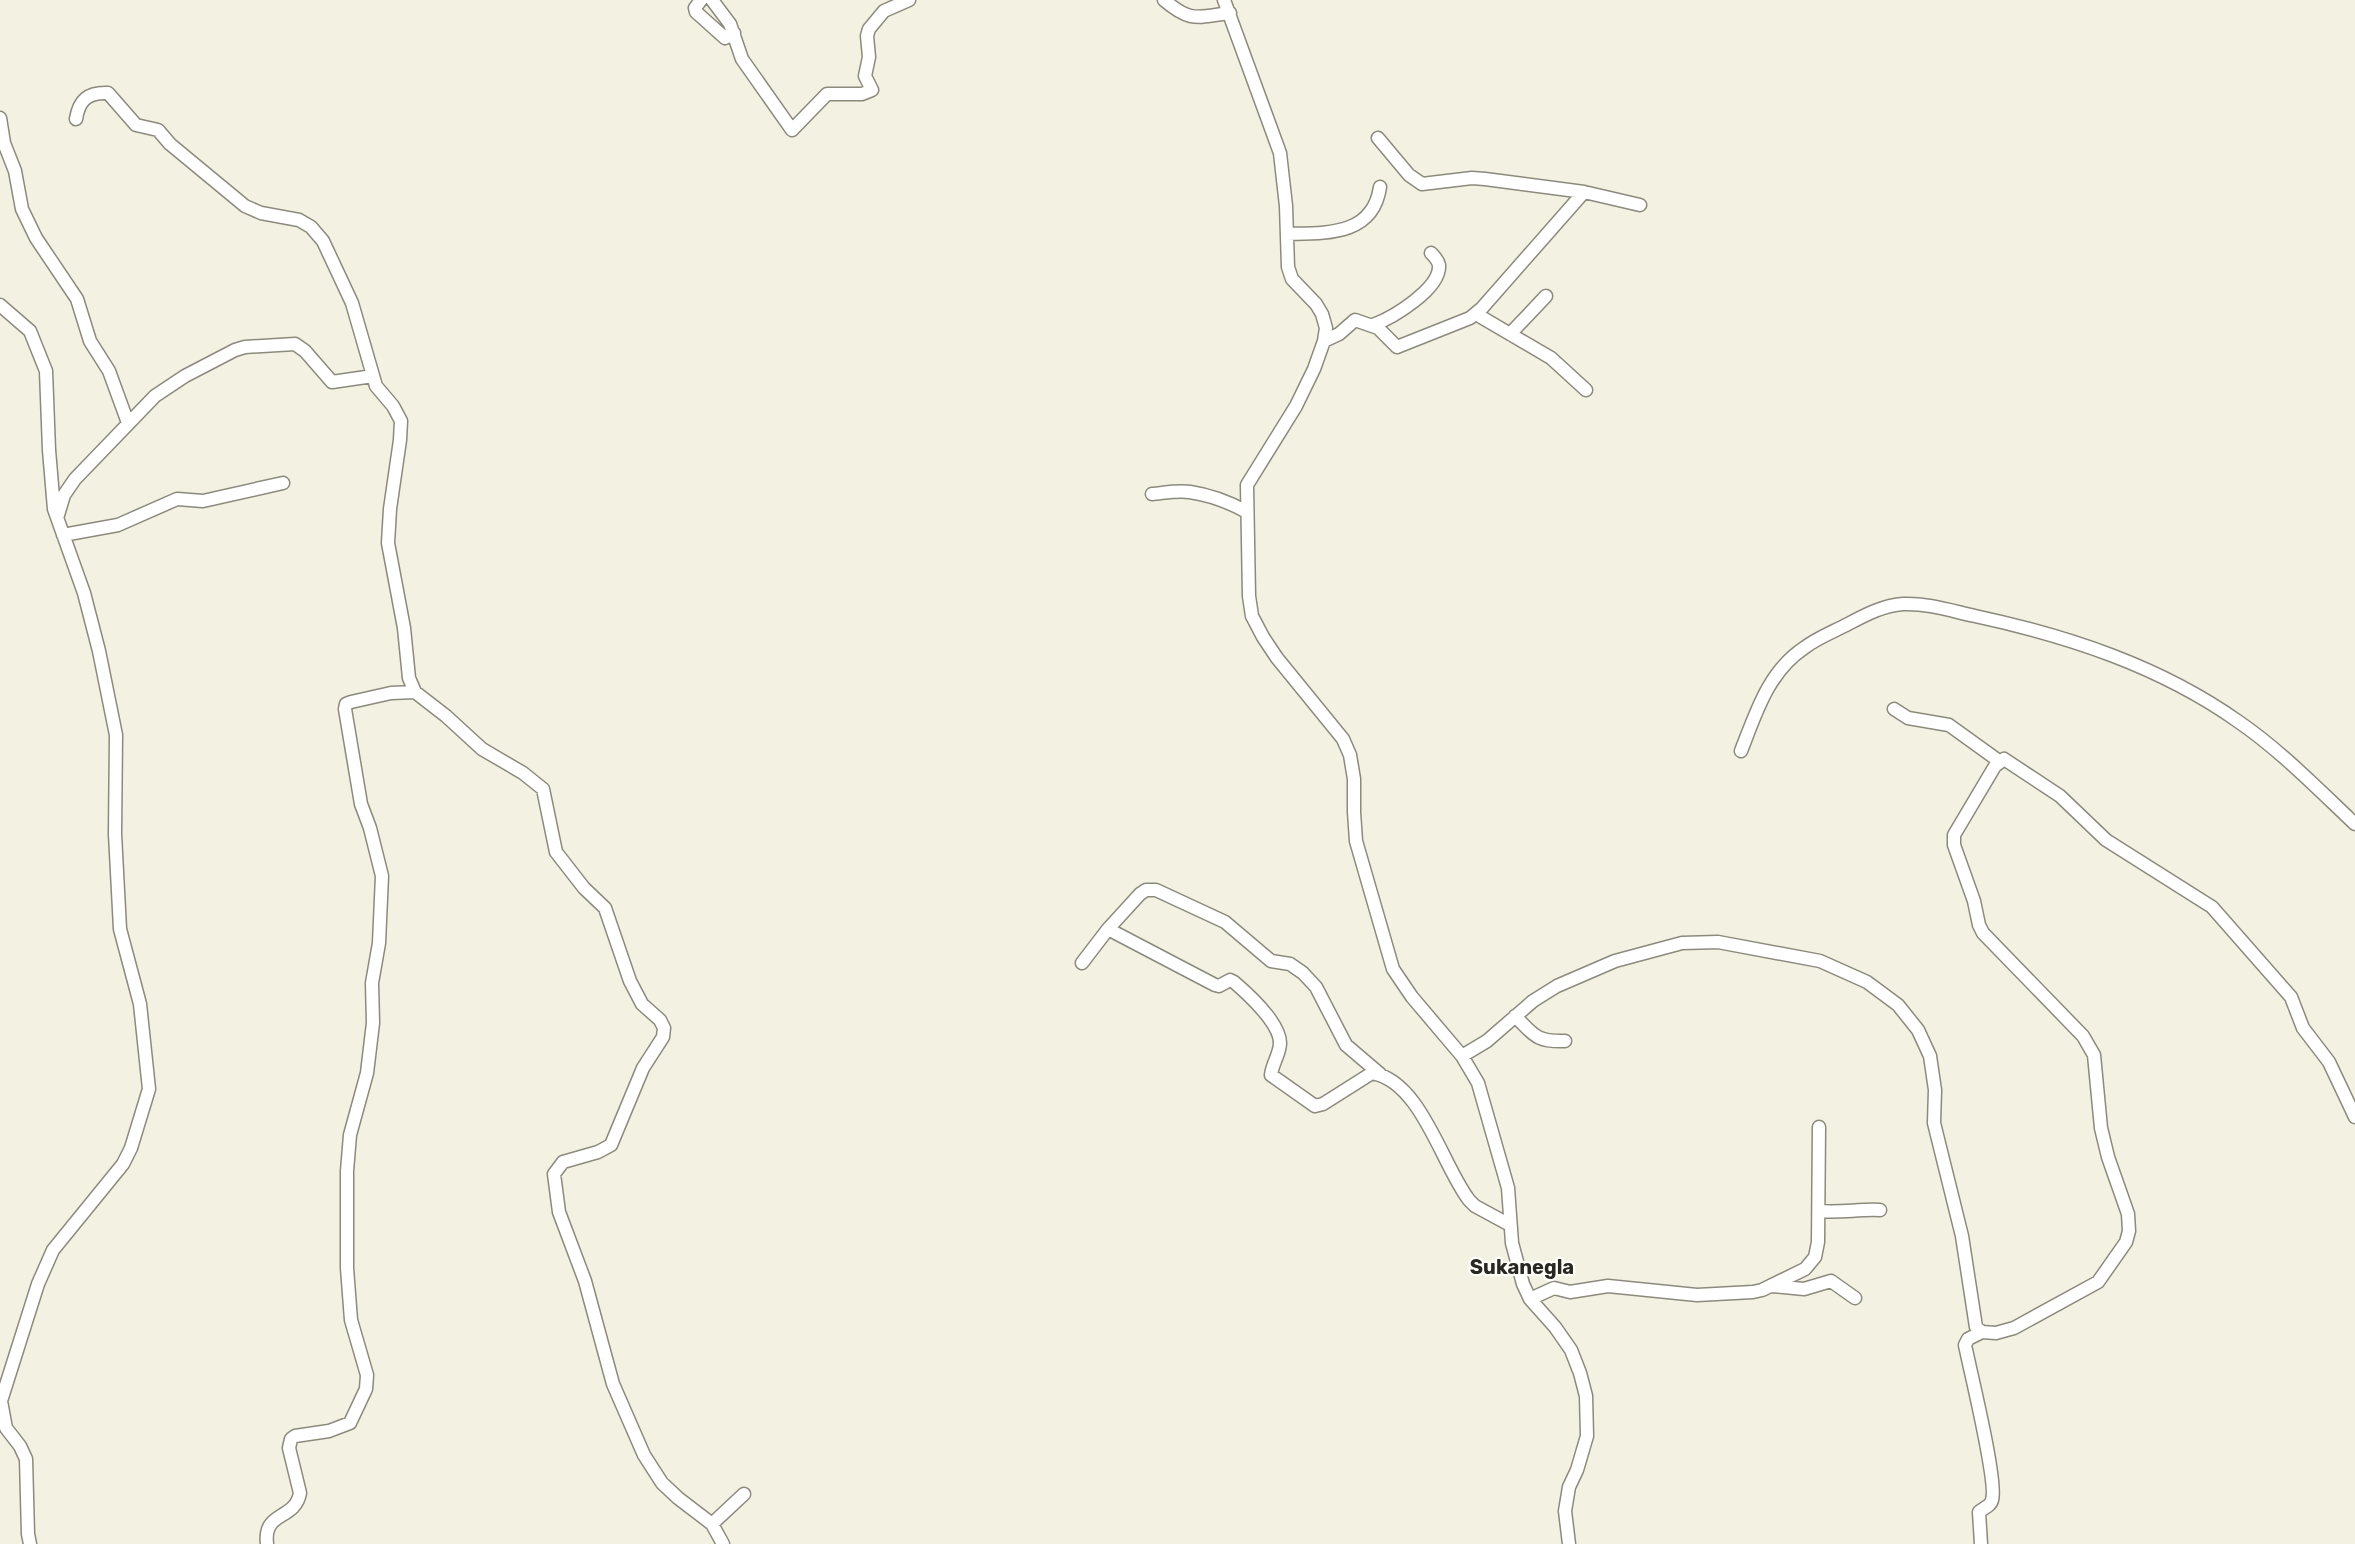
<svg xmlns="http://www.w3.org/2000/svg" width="2355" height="1544" viewBox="0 0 2355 1544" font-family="Rubik,sans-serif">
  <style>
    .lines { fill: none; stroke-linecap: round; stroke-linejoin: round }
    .minor-casing { stroke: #8c8a7d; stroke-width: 15 }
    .minor { stroke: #fff; stroke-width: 12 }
    .labels { text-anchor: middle; stroke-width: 4.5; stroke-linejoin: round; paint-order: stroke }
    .quarter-label { font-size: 20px; font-weight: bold; fill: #282721; stroke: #fffef8 }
  </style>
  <rect width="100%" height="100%" fill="#f3f1e2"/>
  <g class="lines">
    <defs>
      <path id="minor" d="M701 0 695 8 696 12 725 38 734 33
        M712 0 730 24 742 59 792 130 827 94H862L872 90 865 76 869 57 867 36 869 29 884 11 909 0
        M1164 0C1191 23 1197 17 1230 13
        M1224 0 1280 153 1286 206 1288 267 1292 279 1316 304 1322 314 1326 328 1324 341 1314 369 1296 406 1247 485 1249 596 1252 616 1263 637 1277 658 1343 739 1350 755 1354 779V812L1356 841 1393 969 1412 997 1462 1056 1478 1083 1508 1188 1512 1243 1523 1284 1530 1299 1555 1327 1571 1350 1580 1373 1586 1396 1587 1436 1577 1470 1569 1487 1565 1511 1569 1544
        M0 118 4 143 15 171 22 209 36 238 77 299 90 341 109 371 128 423
        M76 119C79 100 88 92 108 93L136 125 158 130 170 144 245 206 261 213 299 220 311 227 323 241 352 303 376 386 393 406 401 421 400 440 390 509 388 543 404 628 409 678 415 692
        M1378 138 1409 175 1422 184 1472 178 1485 179 1584 192 1640 205
        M1287 234C1326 233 1373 236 1380 187
        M0 305 30 331 46 371 49 450 54 509 84 593 99 651 116 735 115 834 120 929 140 1004 149 1089 131 1148 123 1164 53 1250 38 1284 1 1401 6 1428 20 1446 26 1459 28 1534 30 1544
        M1476 314 1551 358 1586 390
        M1373 325C1392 318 1441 289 1439 265 1438 260 1434 256 1431 253
        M1510 334 1546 296
        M1324 341 1339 334 1355 320 1378 328 1397 347 1470 318 1482 308 1584 192
        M1152 494C1164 493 1178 490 1190 492 1210 495 1229 502 1247 512
        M58 515 64 495 75 479 155 396 185 376 235 350 245 347 295 344 305 351 332 382 373 376
        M63 535 118 525 177 499 203 501 283 483
        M1894 709 1908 718 1949 725 1999 761
        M1741 751C1756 713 1768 672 1804 648 1817 638 1833 632 1848 624 1865 615 1884 605 1903 604 1927 603 1952 611 1975 616 2068 636 2160 666 2239 722 2281 751 2318 789 2355 824
        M1108 929 1215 985 1219 986 1230 980 1234 982C1248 994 1280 1023 1280 1043 1280 1054 1272 1064 1271 1075L1315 1106 1323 1104 1372 1073C1421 1081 1442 1165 1469 1200L1475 1206 1510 1225
        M1082 963 1108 929 1140 894 1146 890H1156L1225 922 1271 961 1290 964 1303 973 1316 987 1346 1045 1380 1074
        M1515 1016C1534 1035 1536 1042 1565 1041
        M1462 1056 1487 1041 1533 1001 1557 986 1615 961 1682 943 1718 942 1820 961 1867 982 1898 1005 1918 1030 1930 1056 1935 1090 1934 1123 1962 1236 1976 1327 1982 1332 1996 1333 2014 1328 2098 1282 2126 1242 2129 1231 2128 1214 2108 1157 2101 1128 2094 1055 2083 1036 1983 933 1979 925 1974 901 1954 845V835L1995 766 2004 759 2060 796 2106 840 2212 907 2291 997 2303 1028 2329 1062 2355 1117
        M1819 1211C1840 1213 1859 1209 1880 1210
        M1772 1286 1804 1289 1831 1281 1855 1298
        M1530 1299 1554 1288 1570 1292 1608 1286 1697 1295 1753 1292 1762 1290 1805 1269 1815 1257 1818 1242 1819 1127
        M712 1524 744 1494
        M267 1544C263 1510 295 1521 300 1493L289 1448 291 1439 295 1436 329 1431 350 1423 366 1389 367 1375 351 1320 347 1268V1171L350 1135 367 1073 373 1023 372 983 379 943 382 876 370 828 361 804 345 709 346 704 351 702 391 693 415 692 446 716 482 749 523 773 543 789 556 852 584 888 605 908 630 981 642 1004 660 1020 664 1028 663 1037 643 1068 611 1145 598 1152 563 1162 554 1174 559 1212 585 1281 613 1384 644 1455 662 1483 678 1498 712 1524 723 1544
        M1981 1544 1979 1512C1983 1508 1991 1506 1992 1500 1998 1483 1970 1370 1965 1345L1968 1339 1982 1332"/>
    </defs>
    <use href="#minor" class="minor-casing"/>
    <use href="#minor" class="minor"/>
  </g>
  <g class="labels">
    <g class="quarter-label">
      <text x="1522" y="1274">Sukanegla</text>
    </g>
  </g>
</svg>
